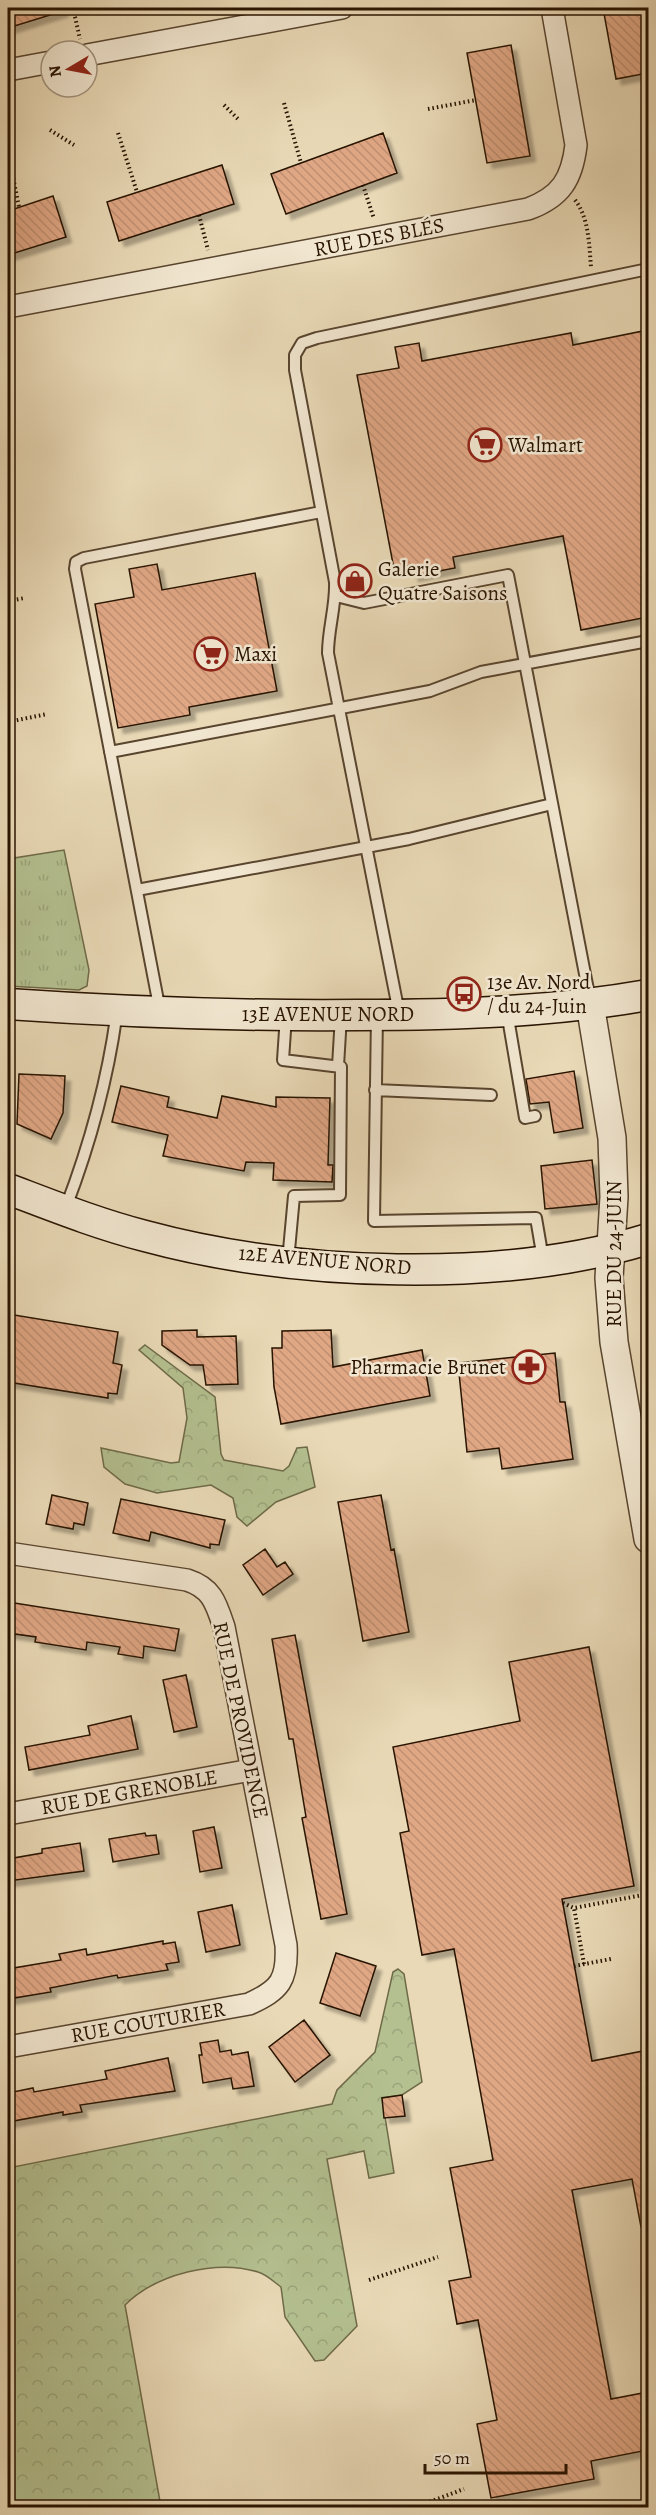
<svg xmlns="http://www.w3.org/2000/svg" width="656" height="2515" viewBox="0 0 656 2515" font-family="Alegreya,serif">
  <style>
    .grass { fill: url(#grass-tufts); stroke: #6e6a48; stroke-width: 1.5 }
    .forest { fill: url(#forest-crowns); stroke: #6e6a48; stroke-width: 1.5 }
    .building { fill: url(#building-back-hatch); stroke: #281300; stroke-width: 1.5; filter: url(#shadow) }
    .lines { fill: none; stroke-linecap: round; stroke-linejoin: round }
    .service-casing { stroke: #58442e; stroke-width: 14 }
    .minor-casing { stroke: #58442e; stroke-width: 24 }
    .tertiary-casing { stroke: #58442e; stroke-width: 30 }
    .secondary-casing { stroke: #281300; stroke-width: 33 }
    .path { stroke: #281300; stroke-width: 4; stroke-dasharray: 1.5 3; stroke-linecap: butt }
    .service { stroke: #f1e6d0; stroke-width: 10 }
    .minor { stroke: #f1e6d0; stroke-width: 21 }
    .tertiary { stroke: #f1e6d0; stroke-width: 27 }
    .secondary { stroke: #f1e6d0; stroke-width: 30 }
    .labels { text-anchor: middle; stroke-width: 5; stroke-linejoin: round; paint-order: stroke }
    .street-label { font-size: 21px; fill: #281300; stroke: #f1e6d0 }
    .poi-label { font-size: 21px; fill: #281300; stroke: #f1e6d0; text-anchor: start }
  </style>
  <defs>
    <pattern id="grass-tufts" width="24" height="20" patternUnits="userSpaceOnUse" patternTransform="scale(1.5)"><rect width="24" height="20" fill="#b4c090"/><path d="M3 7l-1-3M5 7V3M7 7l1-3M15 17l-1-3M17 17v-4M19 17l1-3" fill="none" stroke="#9ba47a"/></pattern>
    <pattern id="forest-crowns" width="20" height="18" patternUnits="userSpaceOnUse" patternTransform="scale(1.5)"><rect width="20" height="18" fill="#b4c090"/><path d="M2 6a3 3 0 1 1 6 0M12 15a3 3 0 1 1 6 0" fill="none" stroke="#9ba47a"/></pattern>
    <pattern id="building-back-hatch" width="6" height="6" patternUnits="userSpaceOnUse" patternTransform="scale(1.5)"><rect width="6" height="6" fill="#e0a785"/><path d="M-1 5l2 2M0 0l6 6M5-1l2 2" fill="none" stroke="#c08f71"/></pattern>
    <filter id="shadow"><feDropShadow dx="5.5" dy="5.5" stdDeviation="1.5" flood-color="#0004"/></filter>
  </defs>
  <rect width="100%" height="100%" fill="#e9d9b6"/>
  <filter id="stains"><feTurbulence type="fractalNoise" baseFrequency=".00333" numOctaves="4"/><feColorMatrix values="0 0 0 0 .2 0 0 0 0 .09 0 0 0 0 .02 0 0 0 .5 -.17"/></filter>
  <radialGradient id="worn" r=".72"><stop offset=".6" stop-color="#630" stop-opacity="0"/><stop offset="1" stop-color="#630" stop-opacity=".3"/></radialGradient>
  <path class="grass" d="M64 850 89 970 87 986 79 990 8 986V859Z"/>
  <path class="forest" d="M145 1345 215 1397 221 1454 224 1460 283 1471 289 1466 297 1448 307 1447 315 1487 276 1502 247 1526 237 1517 233 1498 211 1485 157 1493 125 1484 104 1467 101 1448 171 1463 179 1462 187 1418 183 1388 139 1350Z
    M398 1969 404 1974 422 2082 402 2095 382 2098 394 2173 369 2178 364 2151 327 2159 357 2326 324 2360 315 2361 285 2317 281 2287C274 2282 266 2274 258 2272 216 2259 156 2274 125 2305L161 2507 8 2508V2168L332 2104 337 2090 375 2052 393 1972Z"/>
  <path class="building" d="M8 8H62L63 11 8 28Z
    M603 8H648V73L616 79Z
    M511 45 530 156 487 163 467 53Z
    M383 133 397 173 286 214 271 174Z
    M222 165 234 204 119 241 107 202Z
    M53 196 66 237 8 255V211Z
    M648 330V617L581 630 563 536 453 557 455 568 413 576 411 565 394 569 357 375 399 368 395 347 419 343 422 361 571 333 573 345Z
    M157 564 162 590 255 573 277 691 189 707 190 715 118 728 95 604 134 597 129 569Z
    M574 1071 583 1128 554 1133 549 1102 530 1104 526 1079Z
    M19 1074 65 1076 63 1113 51 1139 17 1124Z
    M121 1086 169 1097 167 1107 217 1118 222 1096 276 1107V1097L330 1098 328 1165H333L332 1182 273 1180 274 1163 246 1162 244 1171 163 1156 168 1135 112 1122Z
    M592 1160 597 1204 545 1209 541 1166Z
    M8 1314 118 1332 113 1363 122 1365 117 1394 108 1393V1398L8 1382Z
    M197 1330V1337L236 1336 238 1384 206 1385 203 1365H190L162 1345V1331Z
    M331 1330 333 1367 422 1350 430 1396 281 1424 274 1387 272 1348H282V1331Z
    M555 1353 560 1402H565L573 1459 502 1469 499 1448 467 1452 458 1363Z
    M52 1495 88 1503 84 1525 74 1523 73 1529 46 1524Z
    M381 1495 391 1550 394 1549 409 1632 363 1641 338 1502Z
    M121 1499 225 1520 219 1545 210 1544V1548L151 1532 149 1541 113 1533Z
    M265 1549 277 1567 285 1562 293 1574 263 1595 243 1565Z
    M8 1602 179 1629 175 1651 144 1646 143 1658 118 1654 120 1647 87 1642 86 1650 35 1642 36 1637 8 1633Z
    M295 1635 347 1914 321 1919 302 1818 306 1817 293 1739H289L272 1639Z
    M589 1647 634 1886 562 1899 592 2061 648 2050V2226L641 2227 632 2179 572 2190 611 2399 648 2392V2450L591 2461 594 2479 491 2498 477 2424 497 2420 478 2320 457 2324 449 2281 471 2277 450 2168 493 2160 454 1949 422 1955 400 1833 409 1831 393 1747 520 1721 509 1662Z
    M186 1675 197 1727 174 1732 163 1680Z
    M131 1716 138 1749 29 1770 25 1747 90 1735 88 1726Z
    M214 1827 222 1868 200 1872 193 1831Z
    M145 1833 146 1836 156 1835 159 1854 113 1862 109 1839Z
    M80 1843 84 1871 8 1881V1859L42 1853V1849Z
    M232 1905 240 1945 206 1952 198 1912Z
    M163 1941V1944L175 1942 179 1962 166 1964 168 1970 118 1978 117 1975 50 1988 51 1992 8 1999V1969L61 1960 59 1954 86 1949 87 1955Z
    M336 1953 376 1966 360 2016 320 2003Z
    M304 2020 330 2055 295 2082 269 2047Z
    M218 2040 220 2052 231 2050 232 2055 248 2052 254 2086 233 2089 231 2078 203 2083 199 2055H202L200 2043Z
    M168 2058 175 2091 80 2105 82 2112 63 2115V2112L8 2122V2093L33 2088 34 2092 107 2079 105 2071Z
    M402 2095 405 2116 384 2118 382 2098Z"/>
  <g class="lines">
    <defs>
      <path id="service" d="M336 596 364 603 508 575 590 1000
        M110 752 430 691 481 672 648 641
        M137 890 409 839 552 804
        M160 1011 75 569 76 562 84 558 321 512
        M507 1012 525 1118 535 1116
        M399 1013 328 653C328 629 336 606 335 582L295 370V355L302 343 317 338 648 269
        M377 1015 374 1221 536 1218 543 1259
        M286 1016 283 1060 341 1067 340 1195 294 1196 288 1261
        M338 1066 341 1016
        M375 1090 491 1095
        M66 1207C90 1144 108 1079 117 1011"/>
      <path id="minor" d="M87 55 342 8
        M8 70 51 62
        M8 307 528 209C561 197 572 179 576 145L552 8
        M8 1553 187 1580C212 1588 216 1603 224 1627L286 1945C288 1980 280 1990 249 2004L8 2047
        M8 1814 251 1770"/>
      <path id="tertiary" d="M590 1004 612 1138 614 1197 609 1278 614 1342 648 1539"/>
      <path id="secondary" d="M8 1004C124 1012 241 1016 358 1015 456 1015 552 1012 648 995
        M8 1189C53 1206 98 1224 145 1236 293 1276 501 1284 648 1239"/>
    </defs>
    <use href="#service" class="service-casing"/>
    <use href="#minor" class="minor-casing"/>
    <use href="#tertiary" class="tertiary-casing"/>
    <use href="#secondary" class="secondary-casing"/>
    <path class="path" d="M73 8 80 39
      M284 103 301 163
      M224 105 238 119
      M428 109 476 100
      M50 130 74 145
      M118 133 137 192
      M8 152 19 207
      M363 185 374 219
      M575 200C589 218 589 244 591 267
      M199 215 208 250
      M8 601 25 598
      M8 722 47 714
      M563 1903 574 1908
      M584 1964 574 1908 648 1894
      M574 1966 611 1959
      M369 2280 438 2257
      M413 2508 464 2489"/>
    <use href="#service" class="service"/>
    <use href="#minor" class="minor"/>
    <use href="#tertiary" class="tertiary"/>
    <use href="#secondary" class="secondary"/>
  </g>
  <defs>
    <symbol id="supermarket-ring" viewBox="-11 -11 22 22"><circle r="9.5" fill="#f1e6d0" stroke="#8f2418" stroke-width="1.5"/><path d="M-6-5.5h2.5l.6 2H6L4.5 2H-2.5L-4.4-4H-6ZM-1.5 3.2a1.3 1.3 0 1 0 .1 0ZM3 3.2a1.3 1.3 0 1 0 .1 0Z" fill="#8f2418"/></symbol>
    <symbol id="shop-ring" viewBox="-11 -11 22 22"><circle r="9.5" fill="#f1e6d0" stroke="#8f2418" stroke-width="1.5"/><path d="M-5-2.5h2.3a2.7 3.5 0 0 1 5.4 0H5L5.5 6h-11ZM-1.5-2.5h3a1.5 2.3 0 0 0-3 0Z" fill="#8f2418"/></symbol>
    <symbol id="bus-ring" viewBox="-11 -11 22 22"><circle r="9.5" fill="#f1e6d0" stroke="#8f2418" stroke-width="1.5"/><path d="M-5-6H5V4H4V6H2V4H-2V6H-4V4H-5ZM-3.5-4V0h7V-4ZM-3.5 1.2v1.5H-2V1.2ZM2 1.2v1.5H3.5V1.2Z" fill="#8f2418"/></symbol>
    <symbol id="pharmacy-ring" viewBox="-11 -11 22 22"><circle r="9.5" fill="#f1e6d0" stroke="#8f2418" stroke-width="1.5"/><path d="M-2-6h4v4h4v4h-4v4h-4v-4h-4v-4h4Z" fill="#8f2418"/></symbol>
  </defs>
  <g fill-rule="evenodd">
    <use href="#supermarket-ring" x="466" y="426" width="38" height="38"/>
    <use href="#shop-ring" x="336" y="562" width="38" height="38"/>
    <use href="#supermarket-ring" x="192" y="635" width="38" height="38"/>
    <use href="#bus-ring" x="445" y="975" width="38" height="38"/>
    <use href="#pharmacy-ring" x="510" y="1348" width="38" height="38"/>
  </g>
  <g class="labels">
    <g class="street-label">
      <text transform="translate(379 237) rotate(-11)" y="7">RUE DES BLÉS</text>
      <text x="328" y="1021">13E AVENUE NORD</text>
      <text transform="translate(614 1254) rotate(-90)" y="7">RUE DU 24-JUIN</text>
      <text transform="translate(325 1260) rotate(5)" y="7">12E AVENUE NORD</text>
      <text transform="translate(241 1720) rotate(78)" y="7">RUE DE PROVIDENCE</text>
      <text transform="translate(129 1792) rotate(-10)" y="7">RUE DE GRENOBLE</text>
      <text transform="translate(148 2022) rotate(-10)" y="7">RUE COUTURIER</text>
    </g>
    <g class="poi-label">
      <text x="508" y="452">Walmart</text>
      <text x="378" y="576">Galerie<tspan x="378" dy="24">Quatre Saisons</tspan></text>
      <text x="234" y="661">Maxi</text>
      <text x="487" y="989">13e Av. Nord<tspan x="487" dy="24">/ du 24-Juin</tspan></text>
      <text x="506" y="1374" text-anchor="end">Pharmacie Brunet</text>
    </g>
  </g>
  <rect width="656" height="2515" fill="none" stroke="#e9d9b6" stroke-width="30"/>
  <rect x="9" y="9" width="638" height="2497" fill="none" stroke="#281300" stroke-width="3"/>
  <rect x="15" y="15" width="626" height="2485" fill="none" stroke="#281300" stroke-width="1.5"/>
  <g transform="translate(69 69) rotate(260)"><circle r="28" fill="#f1e6d0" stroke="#a1927d" stroke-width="1.5"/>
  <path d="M0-4.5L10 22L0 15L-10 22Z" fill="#8f2418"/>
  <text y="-9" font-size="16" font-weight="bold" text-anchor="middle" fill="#281300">N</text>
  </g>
  <path d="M425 2464v9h141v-9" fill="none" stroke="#281300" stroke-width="3"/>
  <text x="434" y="2464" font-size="18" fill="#281300" stroke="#f1e6d0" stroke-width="4.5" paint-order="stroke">50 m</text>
  <rect width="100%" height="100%" filter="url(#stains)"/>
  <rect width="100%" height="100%" fill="url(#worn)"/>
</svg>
